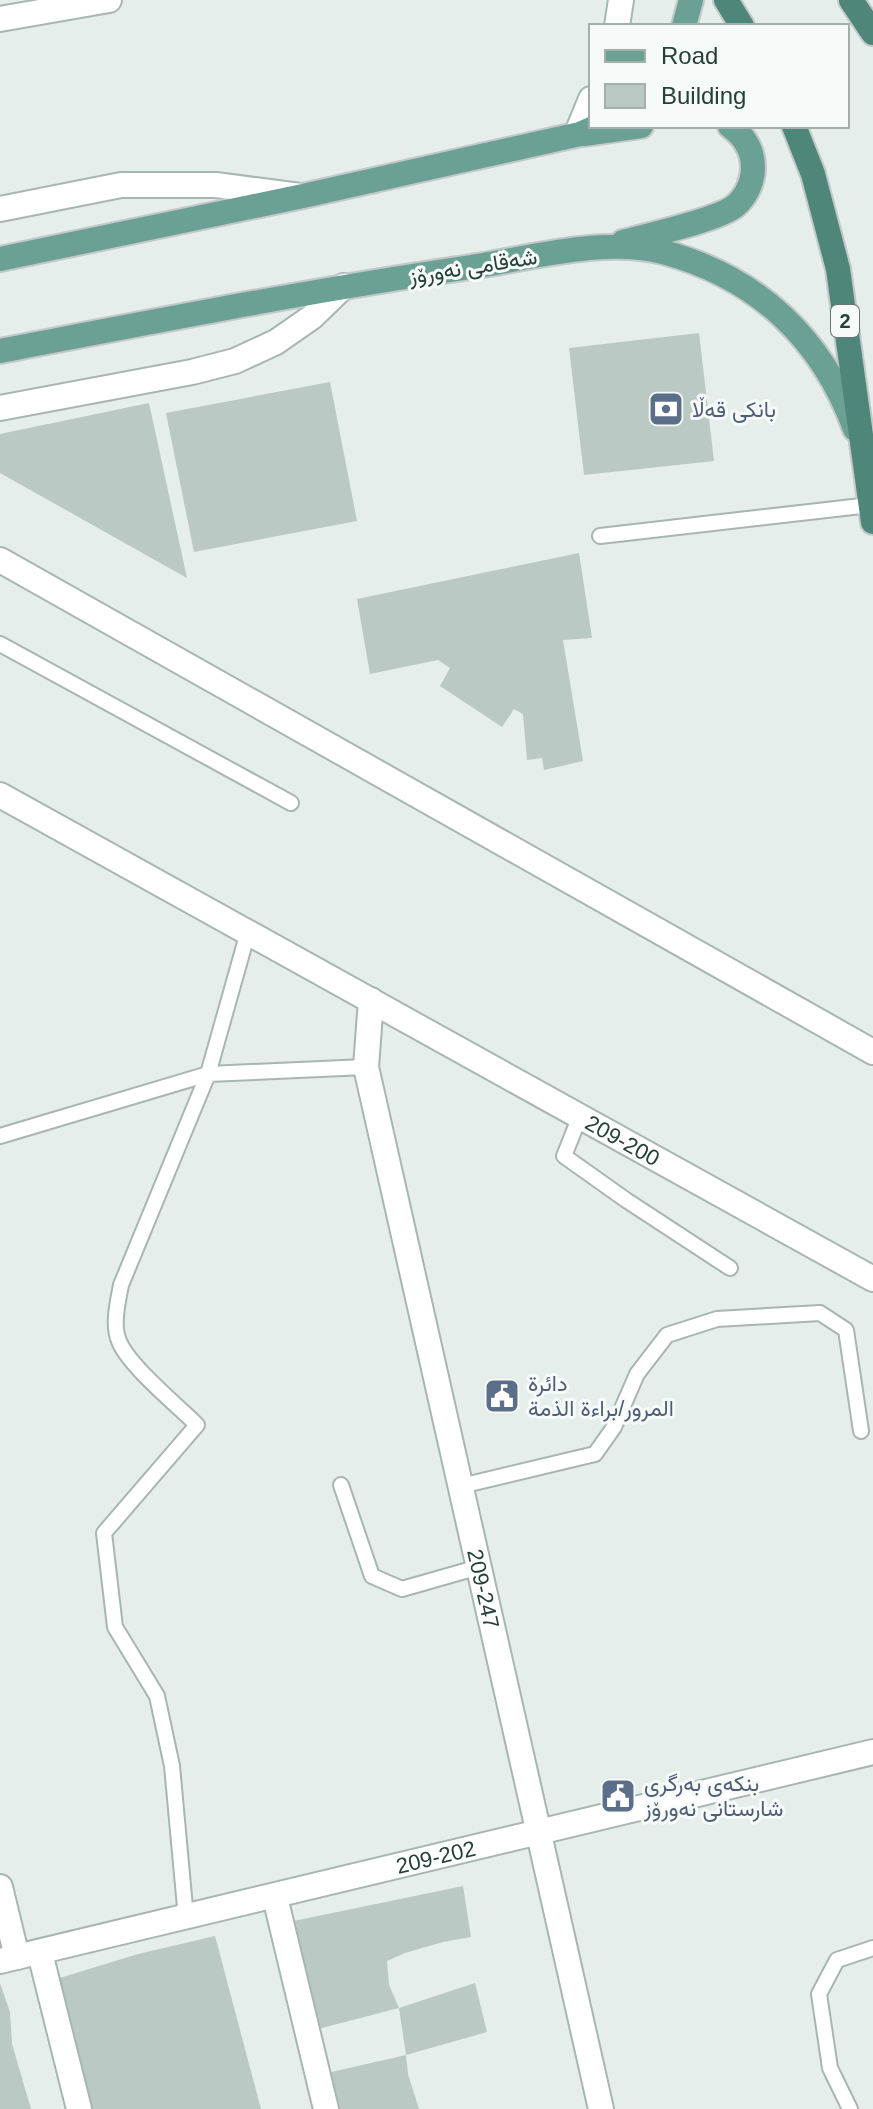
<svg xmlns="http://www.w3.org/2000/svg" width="873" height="2109" viewBox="0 0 873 2109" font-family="Arial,Vazirmatn,sans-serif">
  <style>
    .building { fill: #bac9c3 }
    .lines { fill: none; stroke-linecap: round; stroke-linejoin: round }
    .service-casing { stroke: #a8b6b1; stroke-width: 18 }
    .minor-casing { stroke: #a8b6b1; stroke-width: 28 }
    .secondary-casing { stroke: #a4b9b2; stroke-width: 28 }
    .primary-casing { stroke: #c2c9c8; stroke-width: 28 }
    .trunk-casing { stroke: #c2c9c8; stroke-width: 28 }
    .service { stroke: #fff; stroke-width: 14 }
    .minor { stroke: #fff; stroke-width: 24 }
    .secondary { stroke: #fff; stroke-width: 24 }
    .primary { stroke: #6ba195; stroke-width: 24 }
    .trunk { stroke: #4e867a; stroke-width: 24 }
    .labels { text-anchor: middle; stroke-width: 6; stroke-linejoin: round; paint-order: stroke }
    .shield { fill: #f6faf8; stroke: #647772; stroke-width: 2 }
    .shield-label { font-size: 20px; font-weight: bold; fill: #253f39 }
    .street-label { font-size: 22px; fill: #253f39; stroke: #f6faf8 }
    .service-label { font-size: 22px; fill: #4e5e75; stroke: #f6faf8; text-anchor: start }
  </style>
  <rect width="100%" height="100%" fill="#e5eeea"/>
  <path class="building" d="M699 333 714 461 584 475 569 348Z
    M330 382 357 521 194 552 166 413Z
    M149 403 187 578 0 473V434Z
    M579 553 592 638 563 640 583 761 544 770 542 758 527 760 523 714 514 709 502 727 440 686 450 668 438 660 370 674 357 599Z
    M463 1886 471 1937 443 1942 405 1953 387 1961 389 1985 399 2008 314 2030 284 1923Z
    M215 1936 261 2109H82L53 1980 138 1954Z
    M0 1983 10 2012 12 2044 31 2109H0Z
    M475 1983 487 2032 406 2055 399 2008Z
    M406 2055 408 2074 419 2109H339L327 2073Z"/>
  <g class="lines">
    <defs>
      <path id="service" d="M600 536 870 505
        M0 644 291 803
        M580 1116 564 1156 626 1200 730 1268
        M0 1136 208 1074 248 932
        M341 1485 372 1576 402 1589 479 1567
        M461 1486 595 1454 614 1427 637 1374 667 1335 717 1319 820 1313 846 1330 861 1431
        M186 1918 172 1766 157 1696 115 1627 104 1533 197 1425C177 1405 128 1365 119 1341 112 1325 118 1301 121 1285L208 1074 366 1067
        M850 2109 830 2068 819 1994 837 1960 873 1948"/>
      <g id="minor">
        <path d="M0 19 109 0"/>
        <path d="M0 209 121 185H216L300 196"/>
        <path d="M0 408 192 372 235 361 276 342 312 317 344 286"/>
        <path d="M0 560 873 1052"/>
        <path id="s1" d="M0 795 873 1279"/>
        <path id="s2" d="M371 1000 366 1067 601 2109"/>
        <path d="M0 1887 17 1957"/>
        <path d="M275 1897 326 2109"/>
        <path d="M40 1953 79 2109"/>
        <path id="s3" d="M0 1961 873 1752"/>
      </g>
      <path id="secondary" d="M617 26 621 0
        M577 133 591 99"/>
      <path id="primary" d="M684 26 691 0
        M584 134 641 126
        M623 242C648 235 718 220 735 206 746 197 753 182 753 168 753 150 744 136 730 126
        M0 259 303 196 580 134 598 126
        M0 351C157 321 313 290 471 267 531 258 604 237 663 252 757 277 822 338 855 429"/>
      <path id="trunk" d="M726 0 742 26
        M851 0 873 33
        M794 126 813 174 838 269 873 522"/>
    </defs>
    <use href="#service" class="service-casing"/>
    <use href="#minor" class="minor-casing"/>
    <use href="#secondary" class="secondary-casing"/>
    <use href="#primary" class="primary-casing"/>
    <use href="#trunk" class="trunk-casing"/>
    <use href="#service" class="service"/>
    <use href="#minor" class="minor"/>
    <use href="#secondary" class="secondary"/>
    <use href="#primary" class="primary"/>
    <use href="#trunk" class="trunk"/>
  </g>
  <defs>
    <symbol id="bank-square" viewBox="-11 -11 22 22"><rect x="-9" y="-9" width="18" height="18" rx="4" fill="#5c6f8a" stroke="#f6faf8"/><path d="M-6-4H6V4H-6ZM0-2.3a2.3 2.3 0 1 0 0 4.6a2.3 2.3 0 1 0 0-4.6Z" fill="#fff"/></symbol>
    <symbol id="civic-square" viewBox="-11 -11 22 22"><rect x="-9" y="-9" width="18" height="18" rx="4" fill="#5c6f8a" stroke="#f6faf8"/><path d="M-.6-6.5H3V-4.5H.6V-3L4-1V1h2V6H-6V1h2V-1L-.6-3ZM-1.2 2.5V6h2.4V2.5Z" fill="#fff"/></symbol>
  </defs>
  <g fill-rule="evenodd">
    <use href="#bank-square" x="646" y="389" width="40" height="40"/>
    <use href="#civic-square" x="482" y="1376" width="40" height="40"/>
    <use href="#civic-square" x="598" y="1776" width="40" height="40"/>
  </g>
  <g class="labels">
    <rect class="shield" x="831" y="305" width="28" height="32" rx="6"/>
    <g class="shield-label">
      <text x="845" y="328">2</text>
    </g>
    <g class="street-label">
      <text transform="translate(473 266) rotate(-9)" y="8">شەقامی نەورۆز</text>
      <text dy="8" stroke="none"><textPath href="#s1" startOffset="712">209-200</textPath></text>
      <text dy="8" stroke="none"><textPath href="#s2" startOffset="602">209-247</textPath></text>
      <text dy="8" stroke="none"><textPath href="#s3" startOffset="448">209-202</textPath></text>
    </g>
    <g class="service-label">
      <text x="692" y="417">بانکی قەڵا</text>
      <text x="528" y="1391">دائرة<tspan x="528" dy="25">المرور/براءة الذمة</tspan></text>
      <text x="644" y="1791">بنکەی بەرگری<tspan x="644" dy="25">شارستانی نەورۆز</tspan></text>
    </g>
  </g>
  <rect x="589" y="24" width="260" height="104" fill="#f6faf8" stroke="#a2afac" stroke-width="2"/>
  <rect x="605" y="50" width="40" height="12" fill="#6ba195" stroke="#a2afac" stroke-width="2"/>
  <text x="661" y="64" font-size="24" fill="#253f39">Road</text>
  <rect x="605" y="84" width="40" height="24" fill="#bac9c3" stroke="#a2afac" stroke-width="2"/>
  <text x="661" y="104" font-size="24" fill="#253f39">Building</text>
</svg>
